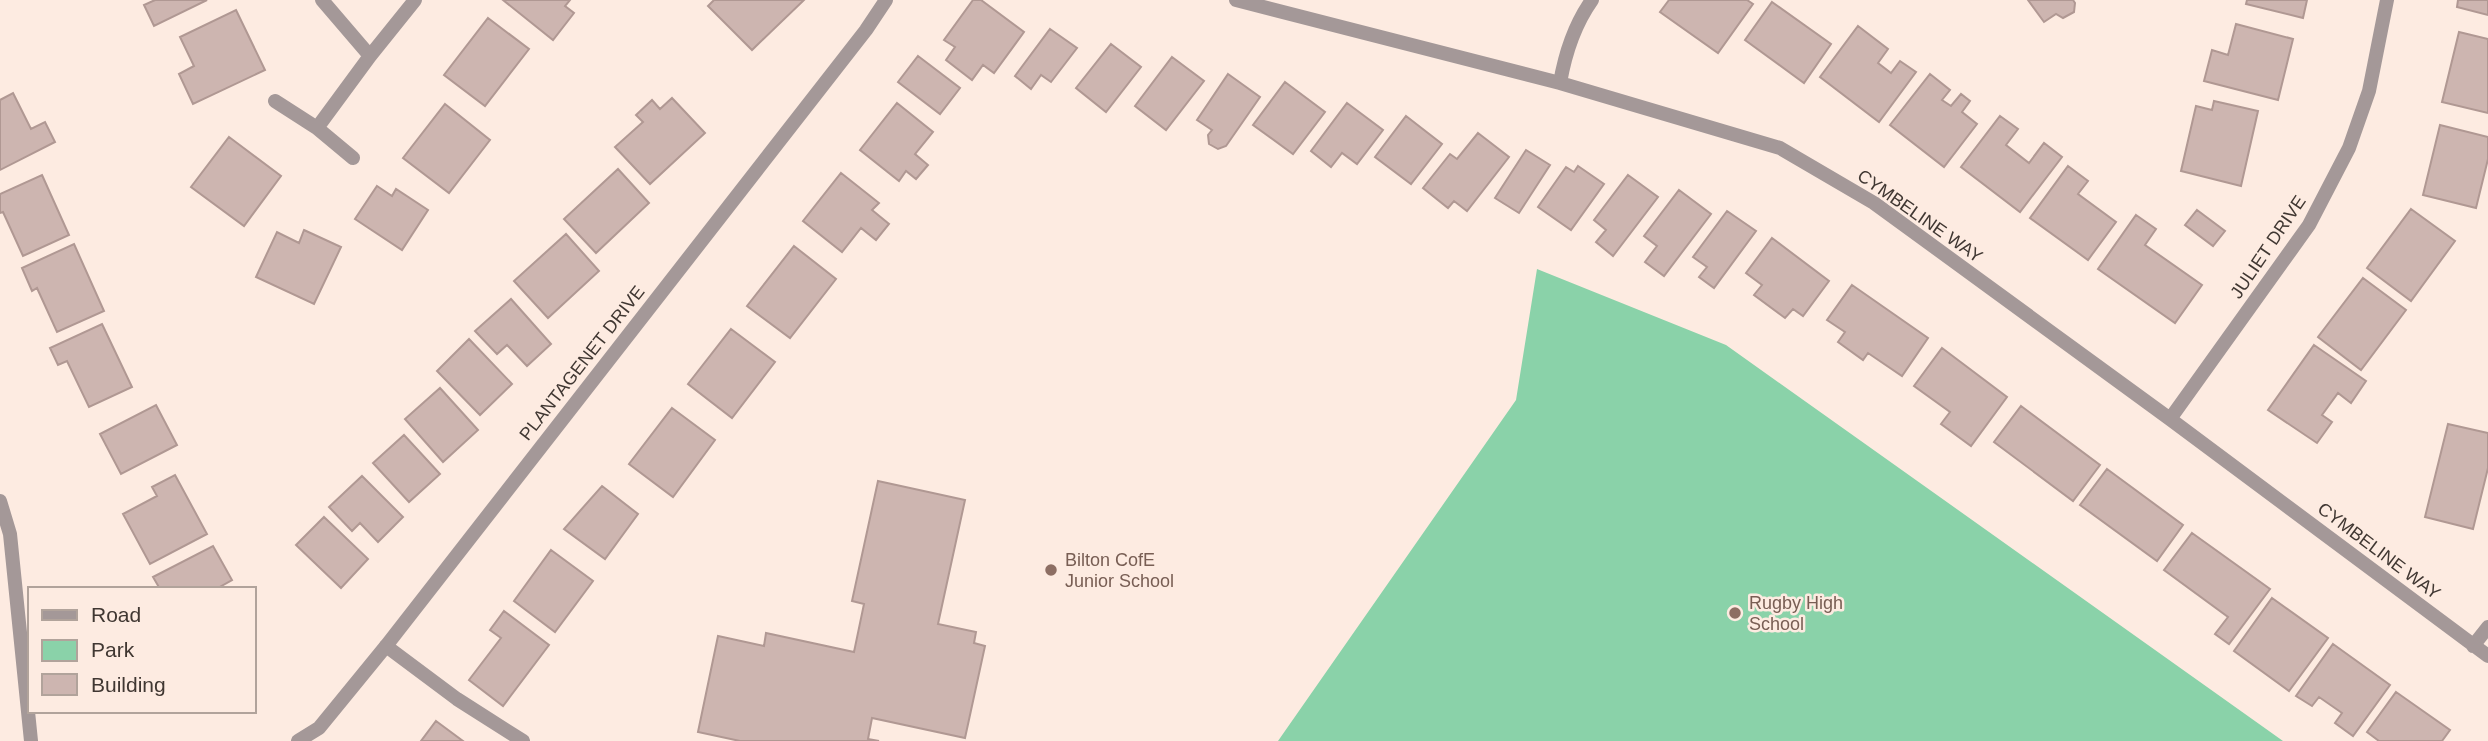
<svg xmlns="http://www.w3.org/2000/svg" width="2488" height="741" viewBox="0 0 2488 741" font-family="Helvetica,sans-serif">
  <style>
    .green { fill: #8ad2a9 }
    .building { fill: #cdb5b0; stroke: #b09893; stroke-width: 2 }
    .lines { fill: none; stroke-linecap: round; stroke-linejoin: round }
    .service { stroke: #a49898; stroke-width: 14 }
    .minor { stroke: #a49898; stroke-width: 14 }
    .education-dot { fill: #8d6e63; stroke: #fdebe1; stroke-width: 2.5 }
    .labels { text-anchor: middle; stroke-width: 5; stroke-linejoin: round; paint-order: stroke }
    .street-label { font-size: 18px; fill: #403732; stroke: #fdebe1 }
    .education-label { font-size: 18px; fill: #785e54; stroke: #fdebe1; text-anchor: start }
  </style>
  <rect width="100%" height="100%" fill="#fdebe1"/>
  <path class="green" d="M1537 269 1726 345 2283 741H1278L1516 400Z"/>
  <path class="building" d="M155 0H207L154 26 144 5Z
    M503 0H570L565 6 574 13 553 40Z
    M714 0H804L752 50 708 6Z
    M973 0H981L1024 32 994 73 983 65 972 80 946 60 955 47 944 40Z
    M1669 0H1747L1753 4 1718 53 1660 12Z
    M2028 0H2073L2075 3 2074 12 2063 18 2056 14 2044 22Z
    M2247 0H2307L2303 18 2246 4Z
    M2458 0H2488V15L2457 7Z
    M1772 2 1831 44 1804 83 1745 40Z
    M236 10 265 70 193 104 179 74 194 66 180 37Z
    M488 18 529 49 485 106 444 75Z
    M2236 24 2293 39 2278 100 2204 81 2212 50 2228 55Z
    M1858 26 1888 49 1878 63 1891 73 1900 61 1916 72 1879 122 1820 77Z
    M1050 29 1077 48 1051 82 1041 75 1031 89 1015 76Z
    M2459 32 2488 39V113L2442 102Z
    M1111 44 1141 67 1106 112 1076 88Z
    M918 56 960 88 940 114 898 82Z
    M1172 57 1204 81 1166 130 1135 106Z
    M1228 74 1260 97 1226 146 1218 149 1209 144 1208 135 1212 130 1197 120Z
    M1930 74 1950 90 1942 100 1951 106 1961 94 1970 101 1962 112 1977 124 1944 167 1890 125Z
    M1285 82 1325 112 1293 154 1253 125Z
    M13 93 31 129 45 122 55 142 0 170V100Z
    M672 98 705 133 650 184 615 147 643 122 636 115 652 100 660 109Z
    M2214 101 2258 111 2241 186 2181 171 2196 106 2212 110Z
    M897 103 933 132 915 154 928 165 916 179 906 171 899 181 860 150Z
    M1347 103 1383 130 1357 164 1342 153 1331 167 1311 151Z
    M445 104 490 140 449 193 403 158Z
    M1406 116 1442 144 1411 184 1375 157Z
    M2000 116 2018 129 2006 145 2029 163 2044 143 2062 157 2020 212 1961 167Z
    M2440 125 2488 137V159L2476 208 2423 195Z
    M1478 133 1509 157 1467 211 1454 201 1448 208 1423 188 1450 154 1457 159Z
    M229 137 281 176 244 226 191 187Z
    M1526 150 1550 165 1519 213 1495 198Z
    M1578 166 1604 184 1571 230 1538 207 1566 167 1574 172Z
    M2068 166 2088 181 2078 194 2116 222 2088 260 2030 218Z
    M618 169 649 203 596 253 564 219Z
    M841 173 879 203 872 210 889 224 876 240 861 228 842 252 803 221Z
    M42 175 69 235 23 256 3 212 0 213V194Z
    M1628 175 1658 197 1613 256 1596 242 1606 230 1594 220Z
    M377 186 392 196 396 189 428 210 402 250 355 219Z
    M1679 190 1711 214 1664 276 1645 262 1657 246 1644 236Z
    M2411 209 2455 241 2411 301 2367 268Z
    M2197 210 2225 231 2213 246 2185 225Z
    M1727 211 1756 231 1714 288 1699 277 1707 267 1693 257Z
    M2136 215 2156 229 2145 245 2202 285 2175 323 2098 269Z
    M304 230 341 247 314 304 256 277 277 232 299 243Z
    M566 234 599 271 548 318 514 281Z
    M1772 238 1829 281 1803 316 1793 309 1785 318 1754 295 1762 285 1746 273Z
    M74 244 104 311 57 332 37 288 32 291 22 268Z
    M794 246 836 279 790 338 747 306Z
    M2363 278 2406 310 2361 370 2318 337Z
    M1852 285 1928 338 1902 376 1868 353 1863 360 1838 342 1845 332 1827 320Z
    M511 299 551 344 527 366 507 345 497 354 475 331Z
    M102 324 132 387 89 407 67 361 58 365 50 348Z
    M731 329 775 362 732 418 688 384Z
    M469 339 512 384 480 415 437 371Z
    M2314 345 2366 381 2351 403 2338 393 2322 415 2332 422 2317 443 2268 410Z
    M1942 348 2007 397 1971 446 1941 424 1950 412 1914 386Z
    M440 388 478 430 443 462 405 419Z
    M156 405 177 445 121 474 100 434Z
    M2021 406 2100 465 2073 501 1994 442Z
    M672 408 715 440 673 497 629 464Z
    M2448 424 2488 433V468L2473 529 2425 517Z
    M404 435 440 474 409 502 373 463Z
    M2107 469 2183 525 2157 561 2080 505Z
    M175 475 207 534 150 564 123 514 157 496 152 487Z
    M362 476 403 517 378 542 360 523 352 531 329 507Z
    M878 481 965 500 938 624 976 632 974 643 985 646 965 738 872 718 868 739 879 741H740L698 732 718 636 764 646 766 633 854 652 864 604 852 601Z
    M602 486 638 514 605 559 564 529Z
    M324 517 368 559 341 588 296 545Z
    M2192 533 2270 589 2229 644 2215 634 2228 617 2164 570Z
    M213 546 232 580 216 589H160L153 577Z
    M551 550 593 581 555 632 514 601Z
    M2272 598 2328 638 2289 691 2234 651Z
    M504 611 549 645 503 706 469 680 501 638 490 630Z
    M2333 644 2390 685 2353 736 2335 723 2342 713 2319 697 2312 706 2296 696Z
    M2396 692 2450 730 2442 741H2379L2367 732Z
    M436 721 463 741H421Z"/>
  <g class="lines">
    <path class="service" d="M386 646 457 699 523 741"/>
    <path class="minor" d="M322 0 370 56
      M1236 0 1560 83 1780 148 1874 203 2170 419 2488 656
      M1560 83C1565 54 1575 24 1592 0
      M275 101 317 128 353 158
      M317 128 370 56 415 0
      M2170 419 2309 225 2349 148 2369 91 2387 0
      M0 501 10 534 31 741
      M2473 646 2488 627
      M298 741 319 728 386 646 866 30 886 0"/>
  </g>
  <g class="education-dot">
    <circle cx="1051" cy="570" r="7"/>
    <circle cx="1735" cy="613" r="7"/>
  </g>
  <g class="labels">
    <g class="street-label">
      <text transform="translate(1920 216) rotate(35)" y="6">CYMBELINE WAY</text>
      <text transform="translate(2268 247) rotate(-56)" y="6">JULIET DRIVE</text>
      <text transform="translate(582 363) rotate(-52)" y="6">PLANTAGENET DRIVE</text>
      <text transform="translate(2379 551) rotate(37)" y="6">CYMBELINE WAY</text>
    </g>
    <g class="education-label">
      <text x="1065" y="566">Bilton CofE<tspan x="1065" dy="21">Junior School</tspan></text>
      <text x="1749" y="609">Rugby High<tspan x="1749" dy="21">School</tspan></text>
    </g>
  </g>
  <rect x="28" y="587" width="228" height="126" fill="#fdebe1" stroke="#b1a39b" stroke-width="2"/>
  <rect x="42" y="610" width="35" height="10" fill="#a49898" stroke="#b1a39b" stroke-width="2"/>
  <text x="91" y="622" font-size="21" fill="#403732">Road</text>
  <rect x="42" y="640" width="35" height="21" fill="#8ad2a9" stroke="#b1a39b" stroke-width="2"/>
  <text x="91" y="657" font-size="21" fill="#403732">Park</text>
  <rect x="42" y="674" width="35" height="21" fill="#cdb5b0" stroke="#b1a39b" stroke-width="2"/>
  <text x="91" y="692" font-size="21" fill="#403732">Building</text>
</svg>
